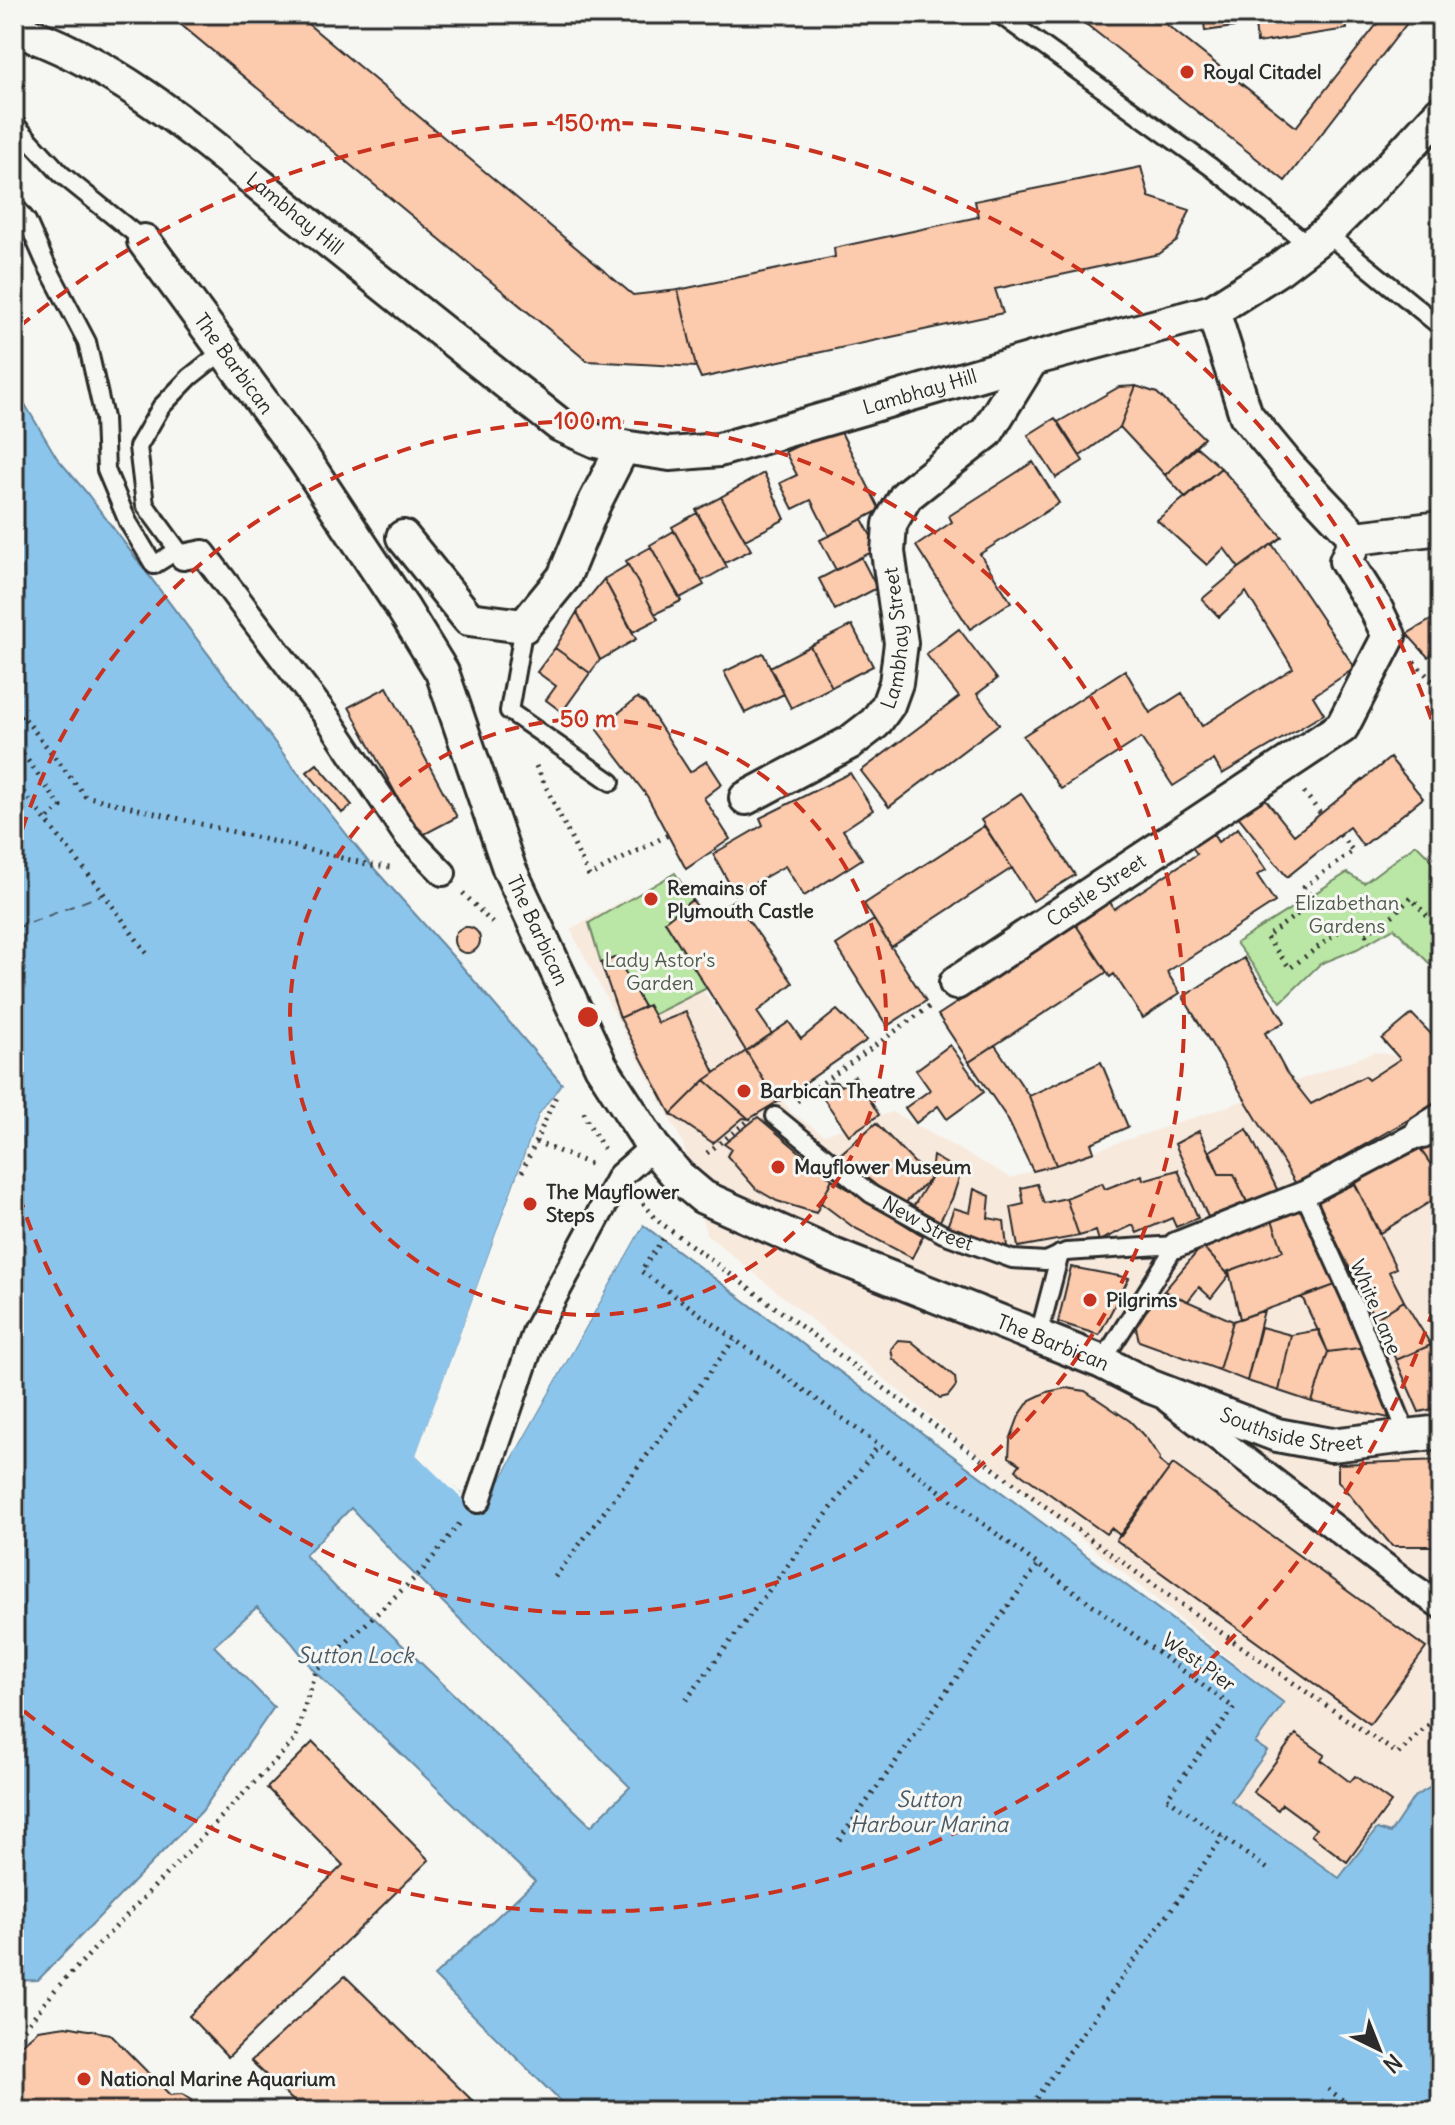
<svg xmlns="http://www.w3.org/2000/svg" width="1455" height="2125" viewBox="0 0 1455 2125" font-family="Delius,sans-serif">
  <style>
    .built { fill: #f8e9dd }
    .green { fill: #bae7a5; stroke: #728968; stroke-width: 2 }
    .water { fill: #8cc5eb; stroke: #65879e; stroke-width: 2; fill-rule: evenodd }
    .pier { fill: #f6f6f2 }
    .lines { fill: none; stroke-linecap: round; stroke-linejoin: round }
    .ferry { stroke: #485965; stroke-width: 2; stroke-dasharray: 10 8; stroke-linecap: butt }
    .building { fill: #fccaac; stroke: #2b2b2b; stroke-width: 2 }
    .service-casing { stroke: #2b2b2b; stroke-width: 22 }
    .pedestrian-casing { stroke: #2b2b2b; stroke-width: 30 }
    .minor-casing { stroke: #2b2b2b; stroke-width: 38 }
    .path { stroke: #2b2b2b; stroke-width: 5; stroke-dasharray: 2 6; stroke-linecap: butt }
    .service { stroke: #f6f6f2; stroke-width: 16 }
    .pedestrian { stroke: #f6f6f2; stroke-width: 24 }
    .minor { stroke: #f6f6f2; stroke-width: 32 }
    .ring { fill: none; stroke: #c8321e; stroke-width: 4; stroke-dasharray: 14 10 }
    .poi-dot { fill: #c8321e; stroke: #f6f6f2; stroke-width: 3 }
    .labels { text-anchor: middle; stroke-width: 6; stroke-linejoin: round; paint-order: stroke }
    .poi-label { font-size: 20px; font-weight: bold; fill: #2b2b2b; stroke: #f6f6f2; text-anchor: start }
    .street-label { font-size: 20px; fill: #2b2b2b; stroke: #f6f6f2 }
    .park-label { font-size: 20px; fill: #4f5a4a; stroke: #f6f6f2 }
    .water-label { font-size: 22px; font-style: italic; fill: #485965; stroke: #f6f6f2 }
    .centre { fill: #c8321e; stroke: #f6f6f2; stroke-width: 4 }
    .ring-label { font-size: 24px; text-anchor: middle; font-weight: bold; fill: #c8321e; stroke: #f6f6f2; stroke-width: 6; stroke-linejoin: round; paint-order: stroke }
  </style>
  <rect width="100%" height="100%" fill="#f6f6f2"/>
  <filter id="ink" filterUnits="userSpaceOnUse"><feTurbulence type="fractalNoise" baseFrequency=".0125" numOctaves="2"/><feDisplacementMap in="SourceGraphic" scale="16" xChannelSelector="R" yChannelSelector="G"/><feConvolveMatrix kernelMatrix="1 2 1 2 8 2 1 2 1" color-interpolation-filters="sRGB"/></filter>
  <g filter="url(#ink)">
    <path class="built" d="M633 895 792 1113 824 1135 892 1112 1011 1178 1220 1109 1375 1052 1441 1064V1781L1414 1797 1390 1834 1377 1829 1339 1878 1230 1801 1267 1751 1254 1743 1284 1703 706 1234 683 1143 570 929Z"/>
    <path class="green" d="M1416 844 1441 869V975L1394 928 1357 949 1320 964 1281 1002 1236 943 1347 873 1364 883Z
      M675 873 692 900 665 922 707 988 653 1015 644 1007 617 957 601 963 589 923Z"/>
    <path class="water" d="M14 386 57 458 86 492 294 768 371 865 465 970 562 1084 539 1115 417 1455 481 1512 493 1492 643 1225 1284 1703 1255 1743 1267 1751 1231 1801 1339 1878 1377 1829 1390 1833 1414 1797 1441 1781V2111H570L434 1976 535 1881 315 1672 288 1638 257 1607 214 1646 274 1707 202 1811 38 1980 14 1981ZM351 1508 398 1558 630 1787 591 1826 372 1616 337 1589 305 1555Z"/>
    <path class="pier" d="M562 1084 564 1088 543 1116 421 1454 462 1494 479 1506 641 1222 643 1225 493 1492 480 1512 460 1497 416 1455 539 1115Z"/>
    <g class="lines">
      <path class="ferry" d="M14 929 104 894"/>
    </g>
    <path class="building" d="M168 14H296L633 295 678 290 696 367 587 361Z
      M1078 14H1153L1296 127 1385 14H1414L1285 181 1077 17Z
      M1203 14H1345L1347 29 1257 43 1255 24 1205 31Z
      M1141 167 1149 197 1190 210 1177 241 1159 254 995 289 1003 313 701 378 696 367 678 290 835 257 834 248 978 217 975 201Z
      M1136 386 1120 427 1080 456 1058 422 1119 387Z
      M1136 386 1157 393 1204 438 1165 475 1120 427Z
      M1055 418 1083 461 1056 478 1028 435Z
      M838 426 880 510 829 536 811 500 793 509 780 483 797 475 785 452Z
      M1197 447 1221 468 1186 498 1165 475Z
      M1033 462 1059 503 980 554 1011 602 970 629 916 546 952 522 949 516Z
      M1221 468 1282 537 1239 568 1224 548 1207 565 1157 520Z
      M764 473 785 519 745 540 721 497Z
      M721 497 751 550 725 563 696 510Z
      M697 513 727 567 702 581 672 527Z
      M862 519 878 549 836 570 820 540Z
      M674 531 704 585 680 598 650 545Z
      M1272 544 1355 668 1313 696 1324 714 1222 774 1214 760 1173 786 1141 738 1061 789 1023 736 1125 670 1150 713 1182 693 1202 726 1293 668 1246 592 1219 617 1202 599 1239 568Z
      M651 547 681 601 655 614 626 561Z
      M861 557 877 588 835 610 819 579Z
      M628 565 658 619 633 632 604 579Z
      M604 579 636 639 600 660 577 612Z
      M577 612 600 660 590 673 555 648Z
      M1441 614V647L1428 657 1407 634Z
      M852 625 873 666 832 687 810 646Z
      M959 629 997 679 977 694 999 724 889 807 861 771 959 697 926 654Z
      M810 646 832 687 791 708 770 667Z
      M555 648 590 673 562 712 546 700 556 686 537 672Z
      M763 653 784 694 745 713 724 672Z
      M387 687 457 817 419 837 349 707Z
      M637 698 645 703 690 772 707 761 722 784 704 798 730 839 686 869 647 796 597 730Z
      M1390 758 1423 798 1363 846 1349 827 1287 877 1237 815 1262 795 1294 835Z
      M317 764 352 805 342 813 307 772Z
      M850 773 873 810 843 830 862 859 804 896 785 866 735 894 713 854 763 825 760 818Z
      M1021 793 1075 875 1033 901 981 820Z
      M984 826 1012 868 891 947 864 904Z
      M1238 828 1266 870 1257 875 1275 902 1167 972 1180 993 1143 1018 1114 974 1110 977 1076 925 1110 902 1114 909 1197 854 1192 847 1213 834 1218 842Z
      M692 900 706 917 734 900 793 983 757 1012 772 1034 746 1051 665 921Z
      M874 920 926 1001 887 1026 836 945Z
      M1076 925 1107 972 969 1062 938 1015Z
      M454 940a13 13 0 1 1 26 0a13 13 0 1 1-26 0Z
      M617 957 644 1007 620 1018 601 963Z
      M1244 958 1285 1022 1265 1033 1286 1072 1311 1104 1365 1076 1368 1080 1400 1059 1382 1039 1412 1014 1433 1036 1441 1027V1101L1296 1184 1183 997Z
      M648 1005 658 1023 686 1012 715 1073 705 1080 671 1114 620 1018Z
      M837 1010 867 1040 777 1102 746 1051 789 1022 801 1039Z
      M950 1045 984 1092 947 1119 938 1106 916 1123 905 1108 930 1090 916 1070Z
      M995 1045 1029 1096 1056 1165 1033 1171 1007 1118 969 1062Z
      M746 1051 777 1102 749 1119 705 1080Z
      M1101 1062 1128 1127 1091 1143 1094 1152 1056 1165 1029 1096Z
      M855 1076 879 1115 849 1135 819 1092 830 1082H836L841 1086Z
      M705 1080 749 1119 743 1118 713 1143 671 1114Z
      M758 1117 832 1179 816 1213 777 1201 756 1189 727 1156 731 1149 724 1144Z
      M876 1123 930 1179 903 1205 837 1157Z
      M1441 1126V1177L1440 1178 1416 1143Z
      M1247 1129 1280 1195 1249 1207 1234 1174H1219L1210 1151Z
      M1199 1131 1219 1174H1234L1247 1202 1208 1217 1175 1144Z
      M1416 1143 1441 1179V1195L1380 1233 1355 1184Z
      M933 1156 961 1172 952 1199 937 1226 910 1212 930 1179Z
      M1178 1170 1198 1218 1176 1227 1172 1218 1137 1233 1133 1225 1099 1241 1096 1231 1079 1236 1066 1198 1102 1183 1105 1189 1142 1175 1143 1180Z
      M832 1179 923 1236 912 1258 853 1227 821 1203Z
      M1037 1184 1044 1203 1066 1198 1079 1236 1018 1247 1011 1207 1024 1204 1021 1188Z
      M1355 1184 1396 1268 1389 1272 1404 1301 1375 1319 1316 1201Z
      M974 1189 990 1196 988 1218 1004 1221 1007 1247 947 1227 954 1208 970 1213Z
      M1303 1202 1338 1284 1240 1319 1229 1271 1283 1251 1271 1217Z
      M1271 1217 1283 1251 1226 1272 1202 1246Z
      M1202 1246 1229 1275 1211 1298 1199 1287 1188 1301 1164 1291Z
      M1071 1267 1129 1278 1099 1335 1058 1322Z
      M1338 1284 1366 1347 1328 1352 1302 1297Z
      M1164 1291 1233 1321 1219 1370 1139 1341 1135 1323Z
      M1404 1301 1431 1345 1396 1360 1375 1319Z
      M1264 1310 1247 1381 1219 1370 1233 1321Z
      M1261 1327 1291 1335 1279 1391 1247 1381Z
      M1319 1330 1328 1352 1312 1402 1279 1391 1291 1335Z
      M898 1340 911 1341 955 1377 956 1386 948 1396 940 1398 893 1359 891 1349Z
      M1431 1345 1441 1362V1407L1419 1412 1396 1360Z
      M1366 1347 1389 1418 1312 1402 1328 1352Z
      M1066 1388 1085 1391 1130 1421 1147 1439 1160 1458 1159 1461 1169 1469 1121 1536 1111 1528 1106 1534 1016 1470 1020 1464 1009 1457 1010 1440 1019 1416 1030 1400 1047 1392Z
      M1441 1460V1546H1392L1338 1481V1464Z
      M1173 1464 1426 1648 1370 1724 1116 1540Z
      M1296 1734 1325 1755 1321 1760 1350 1782 1355 1776 1391 1802 1347 1862 1311 1835 1316 1829 1282 1804 1278 1810 1253 1792Z
      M313 1742 429 1860 228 2057 189 2016 343 1865 267 1788Z
      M345 1976 483 2111H304L251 2061Z
      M66 2026 110 2034 170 2095 182 2094 191 2100 193 2111H14V2064L18 2047 38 2030Z"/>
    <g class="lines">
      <defs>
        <g id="service">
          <path d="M999 14 1211 167 1309 245"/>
          <path d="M14 123 61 174 144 241"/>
          <path d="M14 205 27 221 45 262 87 342 104 418 106 470 128 522 154 565 178 550"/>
          <path d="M1326 233 1441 327"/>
          <path d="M183 557 145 505 138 447 161 407 190 377 224 350"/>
          <path d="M524 626 509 711 611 782"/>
          <path id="s1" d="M775 1116 871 1194 943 1234 1012 1259 1046 1261 1066 1252 1176 1245"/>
          <path d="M1304 1194 1354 1305 1408 1436"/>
          <path d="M1038 1338 1060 1254"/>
          <path d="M1102 1362 1176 1245"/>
        </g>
        <path id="pedestrian" d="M183 557 203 553 327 717 406 835 443 873
          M1176 1245 1304 1194 1422 1132
          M1168 1400 1407 1583 1441 1606
          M478 1500 535 1332 620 1176 653 1147"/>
        <g id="minor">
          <path id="s2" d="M14 29C123 65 210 145 298 216 385 286 472 356 560 425L596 441 623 447 670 454 719 450 1032 359 1213 311 1280 268 1326 233 1365 194 1441 112"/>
          <path id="s3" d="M144 241 304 459 402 607 442 672 509 868 601 1066 653 1147 678 1176 703 1197 833 1255 1102 1362 1149 1386 1277 1435 1331 1445 1441 1432"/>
          <path d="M1213 311 1246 415 1289 467 1356 538"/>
          <path d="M403 537 469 619 524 626 564 577 594 504 623 447"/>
          <path d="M1356 538 1441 528"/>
          <path id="s4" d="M746 798 849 743 875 723 888 705 896 683 901 643 888 552 890 524 906 496 987 432 1032 359"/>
          <path id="s5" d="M956 983 1342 727 1389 636 1375 607 1346 561 1356 538"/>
          <path d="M1422 1132 1441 1120"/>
        </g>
      </defs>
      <use href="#service" class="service-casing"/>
      <use href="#pedestrian" class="pedestrian-casing"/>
      <use href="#minor" class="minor-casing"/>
      <path class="path" d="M1414 662 1441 690
        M14 722 22 715 85 796 371 865 390 867
        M14 741 61 807 46 820
        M536 766 589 876 668 835
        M14 780 104 894 147 954
        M1304 792 1320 813
        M1340 835 1353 851 1304 887 1314 902 1266 937 1290 968 1354 920 1366 934 1393 915 1411 898 1441 931
        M463 893 492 923
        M797 1101 929 1007
        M584 1112 588 1123 604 1149
        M536 1142 590 1164
        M707 1153 749 1120
        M522 1172 556 1096
        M643 1203 658 1221C903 1401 1145 1585 1398 1754L1441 1713
        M663 1239 641 1271 879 1445 1038 1565 1234 1708 1167 1798 1272 1872
        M555 1577 734 1340
        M686 1700 879 1445
        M839 1840 1038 1565
        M14 2041 55 1990 295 1740 315 1672 422 1571 460 1523
        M1328 2089 1357 2111
        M1027 2111 1223 1837"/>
      <use href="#service" class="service"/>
      <use href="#pedestrian" class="pedestrian"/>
      <use href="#minor" class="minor"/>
    </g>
  </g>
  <g class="ring">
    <circle cx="588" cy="1017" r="298"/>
    <path d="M15 853A596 596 0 1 1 15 1181"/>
    <path d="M1441 1286A894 894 0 0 1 19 1707M19 327A894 894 0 0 1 1441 748"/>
  </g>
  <g class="poi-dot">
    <circle cx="1187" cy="72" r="8"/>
    <circle cx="651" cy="899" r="8"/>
    <circle cx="744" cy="1091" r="8"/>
    <circle cx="778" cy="1167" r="8"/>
    <circle cx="530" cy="1204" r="8"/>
    <circle cx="1090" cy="1300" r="8"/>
    <circle cx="84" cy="2079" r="8"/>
  </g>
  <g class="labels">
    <g class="poi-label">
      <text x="1203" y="79">Royal Citadel</text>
      <text x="667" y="895">Remains of<tspan x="667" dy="23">Plymouth Castle</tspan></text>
      <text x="760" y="1098">Barbican Theatre</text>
      <text x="794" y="1174">Mayflower Museum</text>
      <text x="546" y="1199">The Mayflower<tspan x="546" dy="23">Steps</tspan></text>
      <text x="1106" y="1307">Pilgrims</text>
      <text x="100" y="2086">National Marine Aquarium</text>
    </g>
    <g class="street-label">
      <text dy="7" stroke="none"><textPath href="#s2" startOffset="338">Lambhay Hill</textPath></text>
      <text dy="7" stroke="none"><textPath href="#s3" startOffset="152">The Barbican</textPath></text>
      <text dy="7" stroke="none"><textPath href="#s2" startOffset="1050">Lambhay Hill</textPath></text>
      <text dy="7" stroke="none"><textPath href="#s4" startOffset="240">Lambhay Street</textPath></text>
      <text dy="7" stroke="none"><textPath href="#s5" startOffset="168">Castle Street</textPath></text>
      <text dy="7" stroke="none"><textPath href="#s3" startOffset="800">The Barbican</textPath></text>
      <text dy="7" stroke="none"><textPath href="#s1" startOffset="188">New Street</textPath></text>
      <text transform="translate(1376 1307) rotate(67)" y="7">White Lane</text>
      <text dy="7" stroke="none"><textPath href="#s3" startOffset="1496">The Barbican</textPath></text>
      <text dy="7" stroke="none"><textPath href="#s3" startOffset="1752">Southside Street</textPath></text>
      <text transform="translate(1199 1662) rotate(36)" y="7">West Pier</text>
    </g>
    <g class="park-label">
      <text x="1347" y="910">Elizabethan<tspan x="1347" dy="23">Gardens</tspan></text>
      <text x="660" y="967">Lady Astor's<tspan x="660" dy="23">Garden</tspan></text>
    </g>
    <g class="water-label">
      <text x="355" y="1663">Sutton Lock</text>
      <text x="929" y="1807">Sutton<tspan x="929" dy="25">Harbour Marina</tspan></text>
    </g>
  </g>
  <circle cx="588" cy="1017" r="12" class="centre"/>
  <g class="ring-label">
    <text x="588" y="131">150 m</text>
    <text x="588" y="429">100 m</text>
    <text x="588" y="727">50 m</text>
  </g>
  <rect width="1455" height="2125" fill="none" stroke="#f6f6f2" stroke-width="48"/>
  <rect x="24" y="24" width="1407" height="2077" fill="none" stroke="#2b2b2b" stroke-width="3" filter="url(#ink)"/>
  <g transform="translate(1379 2049) rotate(137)" stroke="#f6f6f2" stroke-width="6" paint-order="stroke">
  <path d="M0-6L14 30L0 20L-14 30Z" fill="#2b2b2b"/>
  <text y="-12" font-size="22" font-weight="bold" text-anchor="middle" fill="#2b2b2b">N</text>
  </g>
</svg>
